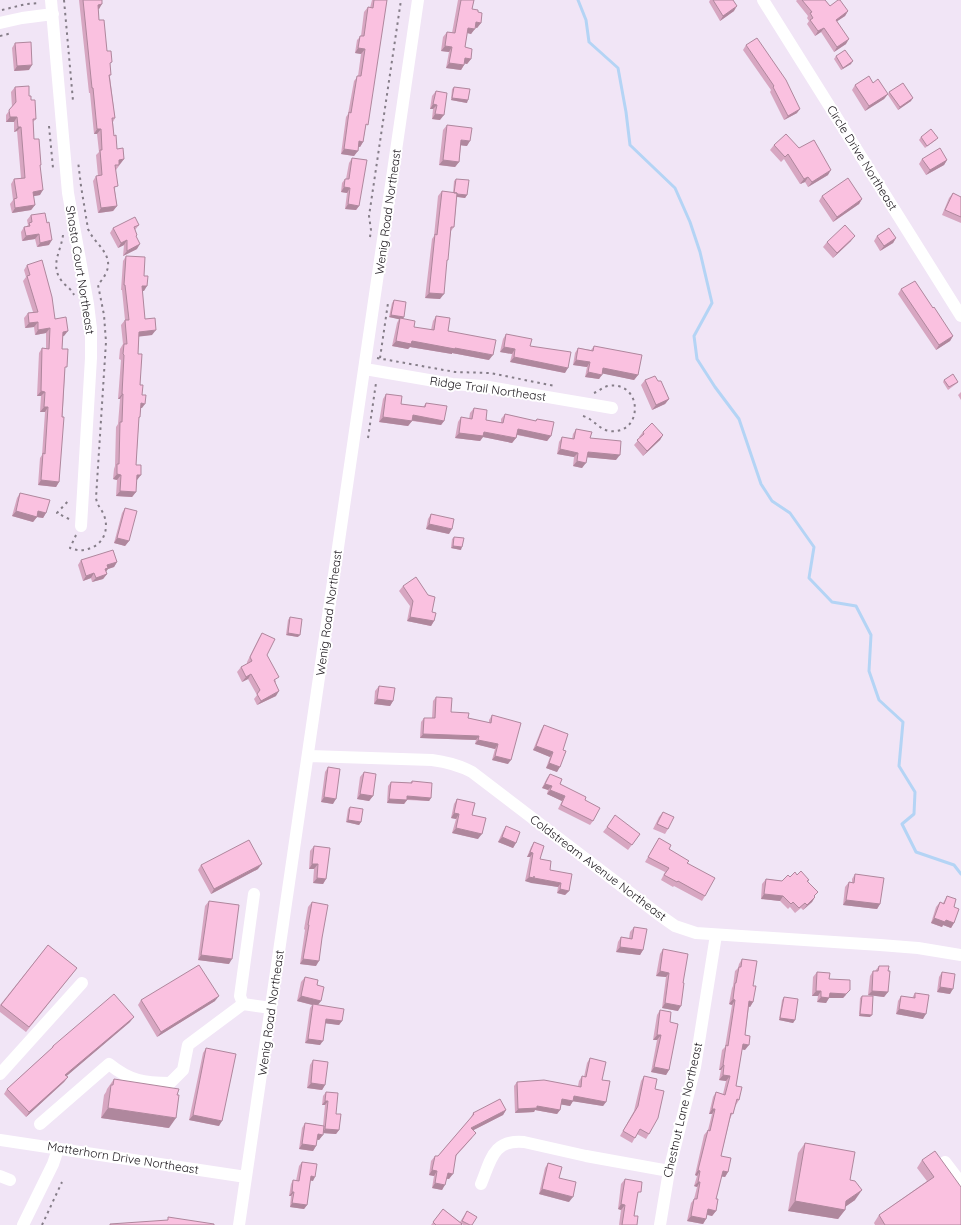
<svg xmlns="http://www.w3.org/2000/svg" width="961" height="1225" viewBox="0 0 961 1225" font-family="Quicksand,sans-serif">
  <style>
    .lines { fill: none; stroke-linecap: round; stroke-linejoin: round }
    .stream { stroke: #b4d4f5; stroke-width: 3 }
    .path { stroke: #857d88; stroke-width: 2; stroke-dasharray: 2.5 4; stroke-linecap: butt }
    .minor { stroke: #fff; stroke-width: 12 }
    .wall { fill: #d7a6c1 }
    .shaded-wall { fill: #af879d }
    .building { fill: #fac1e0; stroke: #af879d }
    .labels { text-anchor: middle; stroke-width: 4; stroke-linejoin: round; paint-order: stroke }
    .street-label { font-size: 12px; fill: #1b161c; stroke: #fff }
  </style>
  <rect width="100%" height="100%" fill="#f1e5f6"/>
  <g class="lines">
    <path class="stream" d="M578 0 586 20 589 42 618 68 626 112 630 145 675 188 690 222 700 252 712 303 694 336 697 359 715 387 739 419 761 484 772 501 790 513 814 547 809 578 832 602 856 606 871 635 869 671 879 700 903 722 899 766 915 792 914 814 902 824 916 852 954 865 961 874"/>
    <path class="path" d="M64 0 73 101
      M2 10 26 4 39 3
      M0 36 12 33
      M49 126 53 168
      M63 235C61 251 50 265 61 280 65 286 71 288 74 295
      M370 237 371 230 369 216 401 0
      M377 358 455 372 490 373 555 386
      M380 358 388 303
      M583 416C594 419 599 430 610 431 644 435 643 380 608 386 603 387 599 391 594 393
      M368 438 376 383
      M69 519 57 513 70 499
      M76 535 70 548C78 551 85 551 93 547 106 541 109 525 103 513 100 507 97 505 96 498L106 342 104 315 98 285C100 282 103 279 105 275 116 255 95 245 88 229L81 186 78 161
      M42 1225 62 1182"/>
    <path class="minor" d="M51 0 68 193 88 304 91 329V358L81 526
      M763 0 961 316
      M0 23 22 18 53 14
      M365 369 452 384 483 386 612 408
      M309 756 432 760C447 762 459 765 472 772L658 914 675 926 696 933 880 945 918 948 961 955
      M243 1004 240 996 254 894
      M0 1074 82 983
      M40 1124 109 1064C130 1081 144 1083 170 1083L183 1070 188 1045 243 1004 271 1008
      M0 1140 246 1177
      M945 1162 961 1183
      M0 1176 10 1180
      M481 1184C491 1160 493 1139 524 1142L586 1156 669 1171
      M23 1225 53 1164 58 1149
      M239 1225 418 0
      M660 1225 669 1171 695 1067 716 935"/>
  </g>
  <path class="wall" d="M79 0H102L99 9H98L99 20 110 65V77L115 118 113 122 114 136 117 149 124 159 116 170 115 191 117 206 113 211 98 213 93 181 96 176H98L96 155 99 152 97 134H94L90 93H89Z
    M372 0H387L363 142 360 147H358L354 156 341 154 346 117 348 114 354 81 358 76 361 54 355 53 357 40 361 36 364 12 368 7 370 8Z
    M458 0H474L472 9 478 12 481 23 477 28 475 27 471 34 467 33 465 47 471 59 467 64 464 63V65L461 70 446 68 449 52 441 51 443 37 447 32 452 33Z
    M710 0H733L734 11 720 21 709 2Z
    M797 0H825L830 6 848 11 845 16 837 21 846 44 834 52 821 32 815 36 807 24 809 21 807 18 808 16 796 1Z
    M15 43 29 70 14 71 12 48Z
    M746 45 797 113 784 120 770 92 771 90 743 50Z
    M836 56 851 64 841 70 834 59Z
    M873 83 888 94 884 99 865 111 852 90 855 85Z
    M15 87 29 96 31 100 36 119 33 122 34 139 40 166V195L33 196 35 205 31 210 12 213 10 204 13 200 11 184 14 179 21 178 17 131 14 132V122H6V115L12 107 11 92Z
    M454 87 467 103 451 100 452 89Z
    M436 91 440 120 432 119 433 109H430L432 96Z
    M889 92 911 101 898 110 888 95Z
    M447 125 467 146 461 145 459 162 455 167 439 165 443 130Z
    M921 137 936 140 925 148 919 140Z
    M774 145 799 148 828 175 808 187 805 182 800 184 784 159 781 162 770 150Z
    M352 158 359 206 356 210 345 209 347 193 341 192 342 183 345 179H346L349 163Z
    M922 159 947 160 944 165 926 175 919 164Z
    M456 179 467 195 465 198 457 197 454 227 451 231 440 299 425 298 432 239 434 236 438 196 442 191 453 193 454 181Z
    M953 193 961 197V223L942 215 949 198Z
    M822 196 862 199 859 204 833 222 819 201Z
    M31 215 49 245 37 247 35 239 22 241 21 232 24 227H26L28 225 27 220Z
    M139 225 135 230 137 235 136 236 137 249 123 256 124 245 118 248 110 233 113 228Z
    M877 236 896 238 893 243 880 251 874 241Z
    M851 241 833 258 823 247 827 242Z
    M126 256 144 276V291H142L145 319 152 335 139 336 138 354 142 408H141L139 419 136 465 137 480H136V492L132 497 116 496 117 480 113 479 114 469 115 466 116 427 118 424 120 399H118L121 360 119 359 120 349 123 344 121 325 125 320 122 290H121L123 261Z
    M27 265 64 336H63L62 349 65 370 59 482 56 487 38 485 40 458 42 455 45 412H40L41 396H37L39 353 42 348H46V333L35 335 34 327 25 328 24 318 28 313 33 312 23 281 26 277 24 270Z
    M901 289 933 308 953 336 950 341 936 350 898 294Z
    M394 300 403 318 414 327 431 330 433 321 436 316 448 331 489 360 452 353V354L410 347 408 349 392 346 397 323 399 319 389 317 392 303Z
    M506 334 530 346 565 373 510 362 512 354 500 352 503 339Z
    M594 346 638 375 634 380 602 373 599 379 585 377 587 367 573 365 575 353 578 348 591 350Z
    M645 380 658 381 669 399 665 404 652 410 641 385Z
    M944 380 958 382 956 384 948 390 943 382Z
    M961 392V400L958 395Z
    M386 394 401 404 423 407 426 403 444 421 441 425 412 421 408 426 379 422 383 399Z
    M474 408 486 420 501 423V419L505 414 535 421 537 419 551 436 547 441 517 435 516 438 512 443 483 437 480 441 455 438 458 422 461 417 469 419 470 413Z
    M576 429 590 438 616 460 587 457 582 468 573 466 574 457 557 454 559 442 562 437 572 439 573 434Z
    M643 432 663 435 660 440 643 456 634 445 640 438 639 437Z
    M20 493 46 513 43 518 37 517 33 522 12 516 17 498Z
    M125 508 129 541 125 546 114 543 122 513Z
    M431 514 449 534 426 529 428 519Z
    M454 537 461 550 451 548 452 539Z
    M81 560 117 562 114 567 108 569 106 571 107 574 103 579 92 582 91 578 83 581 78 565Z
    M403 586 432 612 434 621 431 626 407 621 410 606 399 591Z
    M290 617 298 637 286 635 288 620Z
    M262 633 267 655 276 682 275 683 276 696 257 705 254 699 257 695 248 679 242 682 237 672 241 667 247 664V662L259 638Z
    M379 686 393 701 390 706 374 704 375 691Z
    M436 697 451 712 468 718 489 723V720L492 715 508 764 492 760 495 749 475 744 476 740 420 738 421 722 424 718H432L433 701Z
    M544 725 563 750 557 772 546 768 550 757 533 750 541 730Z
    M328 767 333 804 321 802 325 772Z
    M364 772 373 796 369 801 357 799 360 777Z
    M550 774 560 784 585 800 593 821 590 825 558 809 562 801 547 794 548 790 542 788 547 778Z
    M412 781 431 798 429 801 407 800 404 804 387 803 388 786 391 782 410 783Z
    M457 799 472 815 478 839 452 833 456 819 451 818 454 804Z
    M350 807 361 822 359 825 346 822 348 809Z
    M663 812 668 829 665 834 653 829 659 817Z
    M506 826 516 843 513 848 498 842 503 831Z
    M607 827 640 834 628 850 603 832Z
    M659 838 669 849 687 863 705 896 702 901 674 886 673 887 661 880 665 872 645 862Z
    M534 842 540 859 569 891 565 895 557 893 558 887 525 881 530 857H527L531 847Z
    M314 846 326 879 323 884 313 883 314 869H309L310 851Z
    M201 865 258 869 211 894 198 870Z
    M855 874 880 904 877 909 843 905 845 887 849 882H852V879Z
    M797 875 808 881 815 897 812 902 803 910 801 908 795 913 790 907 788 909 780 901 761 899 762 884 766 879 782 881 790 877Z
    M947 896 954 907V923L951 928 943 925 942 927 931 923 936 907 940 902 943 903Z
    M209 901 229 964 198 960 205 906Z
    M312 902 316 966 300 964 305 930 304 929 308 907Z
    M634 927 643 950 640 955 616 952 618 942 621 937 629 938 630 932Z
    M48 945 77 968 26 1032 0 1012V1005Z
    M663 949 678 1011 662 1008 666 977 656 976 660 954Z
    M742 959 753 986V1002L750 1007 749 1006 745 1035V1050L742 1049 736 1086 739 1100 736 1105 730 1119 721 1156 728 1172 725 1177 721 1176 716 1199V1211L712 1216 707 1215 706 1219 703 1224 687 1221 691 1203 694 1199 697 1187 694 1186 697 1176 695 1175 704 1135 708 1130 712 1114H709L713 1097 716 1092 723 1094 726 1081 719 1080 721 1070H719L722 1050 725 1047 732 1005 729 1004 732 988 733 986 735 971 738 968 739 964Z
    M879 966 888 992 884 997 868 995 870 976 873 971H875Z
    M817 972 829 979 846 995 843 998H829L826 1003 817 1002 818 996H812L813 977Z
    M942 972 950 994 937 992 939 977Z
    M305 977 321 1001 318 1005 342 1021 339 1025 325 1023 320 1045 305 1043 310 1008 312 1005 297 1001 301 982Z
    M915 993 923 1019 896 1014 898 1001 901 996 912 998Z
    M862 996 870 1017 859 1016 860 998Z
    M784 997 795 1020 793 1023 779 1020 782 1000Z
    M141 1000 215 1001 157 1037 138 1005Z
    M660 1010 670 1022 669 1070 666 1075 651 1072 657 1040H653L657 1015Z
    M130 1022 66 1076 68 1077 64 1082 26 1117 4 1094 7 1089 51 1049 53 1046Z
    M206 1048 219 1126 189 1120 203 1053Z
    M590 1058 602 1080 606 1102 603 1106 573 1101 570 1106 561 1104 560 1110 557 1114 535 1110 534 1112 515 1113 514 1086 517 1082 578 1086 579 1081 582 1076 584 1077 587 1063Z
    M313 1060 325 1085 322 1090 307 1088 310 1065Z
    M644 1076 655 1089 649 1134 646 1139 637 1134 632 1143 620 1136 634 1111 641 1081Z
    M114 1079 169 1128 101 1118 104 1095 106 1092 107 1089Z
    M326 1092 336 1114 339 1130 336 1134 323 1133 319 1140 317 1139 316 1146 313 1151 299 1149 302 1128 305 1123 323 1126 325 1105H322L323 1096Z
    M506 1110 503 1115 473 1130 472 1138 456 1156 449 1179H446L442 1190 432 1188 434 1176 429 1175 431 1161 435 1156H438L470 1119 473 1113Z
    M805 1143 850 1180 855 1200 845 1207V1210L838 1219 788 1211 798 1153Z
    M922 1160 961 1187V1225H875L874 1223 879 1215 927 1181 917 1168Z
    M302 1162 313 1181 310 1180 307 1205 304 1209 290 1207 291 1196H289L291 1184 293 1180 296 1181 299 1166Z
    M548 1163 559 1178 569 1202 539 1194 545 1168Z
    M625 1179 637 1197 634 1216 637 1225H619L621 1210 618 1209 621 1184Z
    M443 1209 460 1222 467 1211 472 1225H463L462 1224 461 1225H431Z"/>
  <path class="shaded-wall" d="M102 4 99 9 94 10 98 5Z
    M737 6 734 11 720 21 723 16Z
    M848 11 845 16 833 24 836 20Z
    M476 22 481 23 477 28 473 27Z
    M468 28 475 29 471 34 464 32Z
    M824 28 821 32 815 36 818 31Z
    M849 39 846 44 834 52 837 47Z
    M445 46 452 47 449 52 441 51Z
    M358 48 365 49 361 54 355 53Z
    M465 58 471 59 467 64 462 63Z
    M853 61 851 64 841 70 843 68Z
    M449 63 464 65 461 70 446 68Z
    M32 65 29 70 14 71 17 66Z
    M888 94 884 99 865 111 869 106Z
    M452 98 468 100 467 103 451 100Z
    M913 98 911 101 898 110 900 107Z
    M433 104 437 105 433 109H430Z
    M800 109 797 113 784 120 788 116Z
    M435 114 444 115 440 120 432 119Z
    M10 117H17L14 122H6Z
    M18 127H21L17 131 14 132Z
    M97 129H101L97 134H94Z
    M461 140 470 141 467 146 458 145Z
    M359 141 363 142 360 147 356 146Z
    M344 149 358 151 354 156 341 154Z
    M124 159 120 164 115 165 119 160Z
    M443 160 459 162 455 167 439 165Z
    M947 160 944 165 926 175 930 170Z
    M831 170 828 175 808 187 812 182Z
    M808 177 805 182 800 184 804 179Z
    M344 187 350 188 347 193 341 192Z
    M43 190 40 195 29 197 33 192Z
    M454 194 467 195 465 198 452 196Z
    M862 199 859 204 833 222 837 217Z
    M348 204 359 206 356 210 345 209Z
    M35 205 31 210 12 213 15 208Z
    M117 206 113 211 98 213 101 208Z
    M39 234 35 239 22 241 26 236Z
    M855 236 851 241 833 258 837 253Z
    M896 238 893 243 880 251 884 246Z
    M52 240 49 245 37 247 40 243Z
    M127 240 124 245 118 248 121 243Z
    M140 244 137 249 123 256 127 251Z
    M142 286H147L144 291H138Z
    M429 293 444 294 440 299 425 298Z
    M391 315 404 317 402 320 389 317Z
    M38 322 34 327 25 328 29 323Z
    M50 328 46 333 35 335 38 330Z
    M156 330 152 335 136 337 139 332Z
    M68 331 64 336 59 337 63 332Z
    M953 336 950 341 936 350 939 345Z
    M396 341H412L455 348 493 355 489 360 452 353V354L410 347 408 349 392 346Z
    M504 347 515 349 512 354 500 352Z
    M514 357 568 368 565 373 510 362Z
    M576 360 590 362 587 367 573 365Z
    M603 368 638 375 634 380 600 373Z
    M588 372 602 375 599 379 585 377Z
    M41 391 45 392 41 396H37Z
    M122 394H123L120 399H118Z
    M669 399 665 404 652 410 656 405Z
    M141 403 145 404 142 408H138Z
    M44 407H48L45 412H40Z
    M413 415 444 421 441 425 409 420Z
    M383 417 412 421 408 426 379 422Z
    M518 429 551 436 547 441 514 434Z
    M484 432 516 438 512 443 483 437 480 441 455 438 459 433Z
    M663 435 660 440 643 456 647 451Z
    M560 449 578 453 574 457 557 454Z
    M588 452 620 455 616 460 584 457Z
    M577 461 586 463 582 468 573 466Z
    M117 474 121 475 117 480 113 479Z
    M137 475H141L137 480H133Z
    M41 480 59 482 56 487 38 485Z
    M120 491 136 492 132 497 116 496Z
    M16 511H38L46 513 43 518 37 517 33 522 12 516Z
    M429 524 452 529 449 534 426 529Z
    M117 538 129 541 125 546 114 543Z
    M453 546 462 547 461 550 451 548Z
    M117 562 114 567 108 569 105 573 102 574 107 565Z
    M94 573 91 578 83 581 86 576Z
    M107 574 103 579 92 582 96 578Z
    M410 617 434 621 431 626 407 621Z
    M288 633 300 635 298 637 286 635Z
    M251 674 248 679 242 682 246 677Z
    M279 691 276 696 257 705 261 701Z
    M377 699 393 701 390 706 374 704Z
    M423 734 479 736 476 740 420 738Z
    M478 740 498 744 495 749 475 744Z
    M536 746 553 752 550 757 533 750Z
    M495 756 511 760 508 764 492 760Z
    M549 763 560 767 557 772 546 768Z
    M545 784 552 786 548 790 542 788Z
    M550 790 565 796 562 801 547 794Z
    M360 794 373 796 369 801 357 799Z
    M407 796 431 798 429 801 405 799Z
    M324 797 336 799 333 804 321 802Z
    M389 799 407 800 404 804 387 803Z
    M454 813 459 814 456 819 451 818Z
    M348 820 361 822 359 825 346 822Z
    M456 828 482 834 478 839 452 833Z
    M502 837 516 843 513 848 498 842Z
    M530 852 533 853 530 857H527Z
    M262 864 258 869 211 894 214 889Z
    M312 864H318L314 869H309Z
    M529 877 534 878 531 883 525 881Z
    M317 878 326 879 323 884 313 883Z
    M534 878 561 883 558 887 531 883Z
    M560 889 569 891 565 895 557 893Z
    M764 894 783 896 780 901 761 899Z
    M815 897 812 902 803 910 807 905Z
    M846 900 880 904 877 909 843 905Z
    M934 918 946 920 954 923 951 928 943 925 942 927 931 923Z
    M620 947 643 950 640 955 616 952Z
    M201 955 232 959 229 964 198 960Z
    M303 959 319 961 316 966 300 964Z
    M660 971 669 973 666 977 656 976Z
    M940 987 953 989 950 994 937 992Z
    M850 990 843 998H829L826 1003 817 1002 821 997 830 993Z
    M816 991H821L818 996H812Z
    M872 991 888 992 884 997 868 995Z
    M219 996 215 1001 157 1037 161 1032Z
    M301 996 321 1001 317 1006 297 1001Z
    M733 999 735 1000 732 1005 729 1004Z
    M749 1001 753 1002 750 1007 746 1006Z
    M665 1003 681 1006 678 1011 662 1008Z
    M899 1009 926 1014 923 1019 896 1014Z
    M860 1014 872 1015 870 1017 859 1016Z
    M134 1017 130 1022 62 1080 65 1075Z
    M780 1018 795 1020 793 1023 779 1020Z
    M326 1019 342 1021 339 1025 323 1023Z
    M657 1035H661L657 1040H653Z
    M308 1039 323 1041 320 1045 305 1043Z
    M743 1044 749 1045 745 1050 740 1049Z
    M723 1065H724L721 1070H719Z
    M654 1067 669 1070 666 1075 651 1072Z
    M723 1075 730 1076 726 1081 719 1080Z
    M68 1077 64 1082 26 1117 29 1112Z
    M311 1083 325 1085 322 1090 307 1088Z
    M574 1096 606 1102 603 1106 571 1101Z
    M562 1099 573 1101 570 1106 558 1104Z
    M325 1101H328L325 1105H322Z
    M537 1106 560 1110 557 1114 535 1110 534 1112 515 1113 518 1109Z
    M108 1108 176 1118 169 1128 101 1118Z
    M712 1109H715L712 1114H709Z
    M506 1110 503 1115 468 1133 471 1128Z
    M193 1115 222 1121 219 1126 189 1120Z
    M325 1129 339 1130 336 1134 322 1133Z
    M318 1134 323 1135 319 1140 314 1139Z
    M302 1144 316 1146 313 1151 299 1149Z
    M432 1170 437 1171 434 1176 429 1175Z
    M698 1170 700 1171 697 1176 695 1175Z
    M723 1171 728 1172 725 1177 719 1176Z
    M448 1173 453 1174 449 1179 444 1178Z
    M311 1176 315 1177 313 1181 308 1180Z
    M698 1182H700L697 1187 694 1186Z
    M435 1183 445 1185 442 1190 432 1188Z
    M542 1189 573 1197 569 1202 539 1194Z
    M862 1190 855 1200 842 1209 845 1210 838 1219 788 1211 795 1201H846Z
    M292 1192H294L291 1196H289Z
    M292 1203 307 1205 304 1209 290 1207Z
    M621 1204 625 1205 621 1210 618 1209Z
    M708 1209 716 1211 712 1216 705 1214Z
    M691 1216 706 1219 703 1224 687 1221Z"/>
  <path class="building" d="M83 0H102V4L98 5 99 20H104L107 51H111L112 62 110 63 111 75H109L115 118H112L114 136 116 135 117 149 123 148 124 159 119 160V165H115L118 186 114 187 117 206 101 208 96 176 102 175 100 150H102L101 129H97L93 88H92Z
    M374 0H387L368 125 366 124 363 142 359 141 358 151 344 149 349 112 351 113 357 76H361L365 49 358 48 360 36H364L368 7 373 8Z
    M461 0H474L472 9 478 10V12L482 13 481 23 476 22 475 29 468 28 465 47 472 49 471 59 465 58 464 65 449 63 452 47 445 46 447 32 455 33Z
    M713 0H733L737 6 723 16Z
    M802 0H825L830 6 838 0H840L848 11 836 20 849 39 837 47 824 28 818 31 810 20 813 18 810 13 812 12Z
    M757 38 786 80 800 109 788 116 773 87 774 86 746 45Z
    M31 42 32 65 17 66 15 43Z
    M845 50 853 61 843 68 836 56Z
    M869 76 873 83 878 79 888 94 869 106 855 85Z
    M903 83 913 98 900 107 889 92Z
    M29 86V96H31V100H35L36 119H33L34 139H39L41 165H40L43 190 33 192 35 205 15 208 14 199 17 198 14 179 25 178 21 127H18L17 117H10L9 110 16 102 15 87Z
    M454 87 470 89 468 100 452 98Z
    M436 91 447 93 444 115 435 114 437 105 433 104Z
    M447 125 472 128 470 141 461 140 459 162 443 160Z
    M931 129 938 138 927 146 921 137Z
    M786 134 799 148 814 140 831 170 812 182 808 177 804 179 788 154 785 157 774 145Z
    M940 148 947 160 930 170 922 159Z
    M352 158 367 160 359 206 348 204 350 188 344 187 345 179H349Z
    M848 178 862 199 837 217 822 196Z
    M456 179 469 180 467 195 457 194V193H454Z
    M442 191 457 193 454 227H451L448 260H447L444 294 429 293 435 234 437 235Z
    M953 193 961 197V217L945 210Z
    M45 213 47 223 49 222 52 240 40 243 39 234 26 236 24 227 30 226 29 223 32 222 31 215Z
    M135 217 139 225 134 227 137 235 136 236 140 244 127 251V240L121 243 113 228Z
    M845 225 855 236 837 253 827 242Z
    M889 228 896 238 884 246 877 236Z
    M126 256 145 257 144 276H148L147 286H142L145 319 155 318 156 330 139 332 138 354H142L140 385H143L142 395H146L145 404 141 403 140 417H139L136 465H141V475H137L136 492 120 491 121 475 117 474V464H119L120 422H122L123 394H122L124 355 123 354 124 344H127L125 320H129L125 285H124Z
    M42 260 52 297 55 319 66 317 68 331 63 332 62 349H68L67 367H65L62 417H64L59 482 41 480 43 453 45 454 48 407H44L45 392 41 391 42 348 49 349 50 328 38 330V322L29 323 28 313 38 312 27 276 30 275 27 265Z
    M915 281 933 308 934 307 953 336 939 345 901 289Z
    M394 300 406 302 404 317 391 315Z
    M436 316 450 318 448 331 496 340 493 355 455 348V349L412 341 411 344 396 341 400 318 415 321 414 327 434 330Z
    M506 334 532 339 530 346 571 352 568 368 514 357 515 349 504 347Z
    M594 346 642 355 638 375 603 368 602 375 588 372 590 362 576 360 578 348 593 351Z
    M953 374 958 382 949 387 944 380Z
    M655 376 658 381H661L669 399 656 405 645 380Z
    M386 394 402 396 401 404 425 407 426 403 447 406 444 421 413 415 412 421 383 417Z
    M474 408 487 410 486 420 503 423 505 414 536 421 537 419 554 422 551 436 518 429 516 438 484 432 483 436 459 433 461 417 472 419Z
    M652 423 663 435 647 451 637 440 644 434 643 432Z
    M576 429 592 432 590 438 621 441 620 455 588 452 586 463 577 461 578 453 560 449 562 437 574 439Z
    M20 493 50 500 46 513 38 511 37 517 16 511Z
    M125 508 137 511 129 541 117 538Z
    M431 514 454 519 452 529 429 524Z
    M454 537 464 538 462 547 453 546Z
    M113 550 117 562 107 565 108 568 105 569 107 574 96 578 94 573 86 576 81 560Z
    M416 577 428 595 435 597 432 612 436 613 434 621 410 617 413 601 403 586Z
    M290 617 302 619 300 635 288 633Z
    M262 633 275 639 267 655 279 677 274 680 279 691 261 701 257 694 260 690 251 674 246 677 241 667 252 661 250 657Z
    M379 686 395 688 393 701 377 699Z
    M436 697 452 698 451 712 469 713 468 718 491 723 492 715 521 723 511 760 495 756 498 744 478 740 479 736 423 734 424 718H435Z
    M544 725 568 734 563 750 566 751 560 767 549 763 553 752 536 746Z
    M328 767 340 769 336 799 324 797Z
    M364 772 376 774 373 796 360 794Z
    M550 774 562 779 560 784 586 797 585 800 600 808 593 821 561 805 565 796 550 790 552 786 545 784Z
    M412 781 432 783 431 798 407 796V800L389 799 391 782 412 783Z
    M457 799 475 803 472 815 486 818 482 834 456 828 459 814 454 813Z
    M350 807 363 809 361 822 348 820Z
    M663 812 674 817 668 829 657 824Z
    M615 815 640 834 632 845 607 827Z
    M506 826 520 832 516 843 502 837Z
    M659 838 671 845 669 849 689 861 687 863 715 878 705 896 678 881 677 882 664 875 669 868 648 857Z
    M249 840 262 864 214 889 201 865Z
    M534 842 544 846 540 859 551 861 550 870 572 874 569 891 560 889 561 883 534 878V876V878L529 877 533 853 530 852Z
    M314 846 330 848 326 879 317 878 318 864H312Z
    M801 871 809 880 807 881 818 892 814 896 815 897 807 905 805 903 799 908 793 902 791 904 783 896 764 894 766 879 782 881 788 875 790 877 795 872 797 875Z
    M855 874 884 878 880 904 846 900 849 882 854 883Z
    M947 896 956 899 954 907 959 909 954 923 946 920 945 922 934 918 940 902 944 904Z
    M209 901 239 905 232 959 201 955Z
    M312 902 328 905 322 938 319 961 303 959 309 925H308Z
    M634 927 647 929 643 950 620 947 621 937 632 939Z
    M48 945 77 968 29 1027 1 1005Z
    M663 949 688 954 683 983H684L681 1006 665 1003 669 973 660 971Z
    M742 959 757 961 753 986H756L753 1002 749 1001 745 1035 750 1036 749 1045 743 1044 736 1086 742 1087 739 1100 737 1099 733 1114 731 1113 721 1156 731 1158 728 1172 723 1171 716 1199H718L716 1211 708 1209 706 1219 691 1216 694 1199H697L700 1182H698L700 1171 698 1170 708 1130 710 1131 715 1109H712L716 1092 725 1095 730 1076 723 1075 724 1065H723L726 1045 728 1046 735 1000 733 999 735 983H736L739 967H741Z
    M199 965 219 996 161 1032 141 1000Z
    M879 966H889L888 971H890L888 992 872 991 873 971H878Z
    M817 972 830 973 829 979 850 980V990L846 994 830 993 829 998 821 997V991H816Z
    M942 972 955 974 953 989 940 987Z
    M305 977 318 980 317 985 324 987 321 1001 301 996Z
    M915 993 929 995 926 1014 899 1009 901 996 915 998Z
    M114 994 134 1017 65 1075 68 1077 29 1112 7 1089 53 1047V1046Z
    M862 996H873L872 1015 860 1014Z
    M784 997 798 999 795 1020 780 1018Z
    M313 1004 344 1009 342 1021 326 1019 323 1041 308 1039Z
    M660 1010 671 1012 670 1022 678 1024 669 1070 654 1067 661 1035H657Z
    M206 1048 236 1054 222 1121 193 1115Z
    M590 1058 606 1062 602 1080 610 1081 606 1102 574 1096 573 1101 562 1099 560 1110 537 1106V1108L518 1109 517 1082 544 1080 581 1087 582 1076 586 1077Z
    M313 1060 328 1062 325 1085 311 1083Z
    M644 1076 657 1079 655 1089 664 1091 658 1118 649 1134 640 1129 635 1138 623 1131 638 1106Z
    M114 1079 179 1089 177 1095H179L176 1118 108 1108 111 1085H113Z
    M326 1092 338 1093 336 1114H341L339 1130 325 1129 328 1101H325Z
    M500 1099 506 1110 471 1128 476 1133 456 1155 453 1174 448 1173 445 1185 435 1183 437 1171 432 1170 435 1156H438L474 1114 473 1113Z
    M305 1123 324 1126 323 1135 318 1134 316 1146 302 1144Z
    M805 1143 855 1152 850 1180 855 1181 862 1190 846 1201 845 1210 795 1201Z
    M935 1151 961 1187V1225H885L879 1215 934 1177 922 1160Z
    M302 1162 317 1164 315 1177 311 1176 307 1205 292 1203 294 1192H292L293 1180 299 1181Z
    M548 1163 562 1167 559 1178 576 1182 573 1197 542 1189Z
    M625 1179 642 1182 641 1192H638L634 1216H638L637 1225H622L625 1205 621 1204Z
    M443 1209 462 1224 461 1225H436L433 1222Z
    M467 1211 477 1217 472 1225H470L462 1221Z
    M168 1217 214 1224V1225H110V1224L168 1220Z"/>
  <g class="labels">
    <g class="street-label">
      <text transform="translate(862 158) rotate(58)" y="4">Circle Drive Northeast</text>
      <text transform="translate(388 212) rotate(-82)" y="4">Wenig Road Northeast</text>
      <text transform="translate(80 270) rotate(81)" y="4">Shasta Court Northeast</text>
      <text transform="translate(488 389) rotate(8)" y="4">Ridge Trail Northeast</text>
      <text transform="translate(329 613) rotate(-82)" y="4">Wenig Road Northeast</text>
      <text transform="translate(598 868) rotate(37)" y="4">Coldstream Avenue Northeast</text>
      <text transform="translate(271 1013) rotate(-82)" y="4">Wenig Road Northeast</text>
      <text transform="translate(683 1110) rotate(-77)" y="4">Chestnut Lane Northeast</text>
      <text transform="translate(123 1158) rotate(9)" y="4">Matterhorn Drive Northeast</text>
    </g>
  </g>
</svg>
